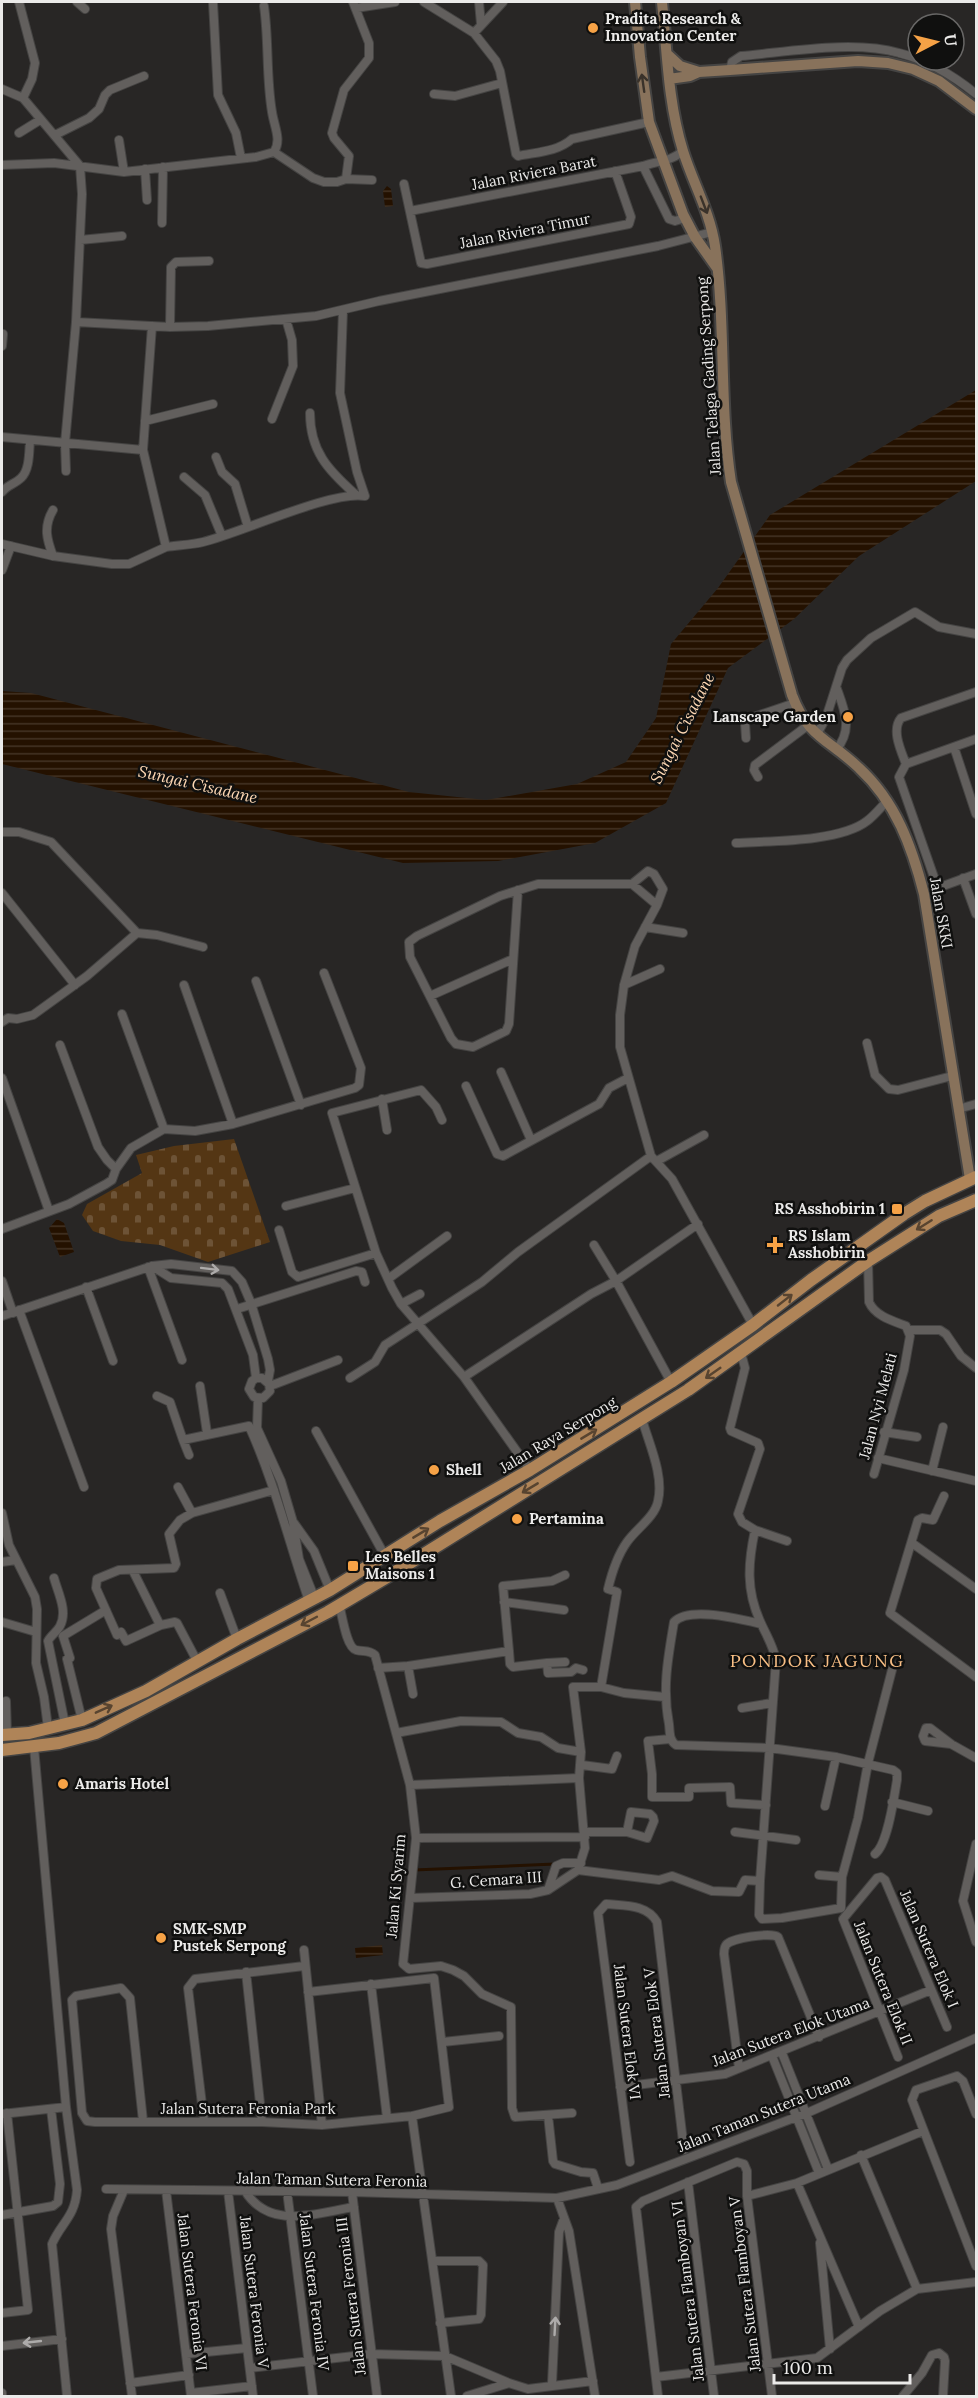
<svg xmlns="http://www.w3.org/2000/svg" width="978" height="2398" viewBox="0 0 978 2398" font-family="Lora,serif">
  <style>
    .cemetery { fill: url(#cemetery-stones) }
    .water { fill: url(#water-rules) }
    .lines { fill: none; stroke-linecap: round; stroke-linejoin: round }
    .stream { stroke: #241100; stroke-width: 3 }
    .minor-casing { stroke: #454443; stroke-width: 10 }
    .secondary-casing { stroke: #454443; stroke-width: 14 }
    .primary-casing { stroke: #454443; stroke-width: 15 }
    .minor { stroke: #625f5d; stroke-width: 8 }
    .secondary { stroke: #88725b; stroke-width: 10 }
    .primary { stroke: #af8458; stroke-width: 12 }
    .oneway { stroke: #3a322a }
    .oneway2 { stroke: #584430 }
    .oneway3 { stroke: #adabaa }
    .poi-dot { fill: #f6a246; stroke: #10100f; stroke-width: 2 }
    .labels { text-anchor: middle; stroke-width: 5; stroke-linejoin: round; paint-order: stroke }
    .poi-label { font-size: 15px; font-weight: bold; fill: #ebeae9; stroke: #10100f; text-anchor: start }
    .street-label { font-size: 15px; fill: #ebeae9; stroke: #10100f }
    .water-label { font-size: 16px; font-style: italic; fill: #fed8b4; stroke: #10100f }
    .quarter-label { font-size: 18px; letter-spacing: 1.5px; fill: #f9bf85; stroke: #10100f }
  </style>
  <defs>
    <pattern id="cemetery-stones" width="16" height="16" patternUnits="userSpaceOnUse" patternTransform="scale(1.5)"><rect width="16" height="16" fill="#543614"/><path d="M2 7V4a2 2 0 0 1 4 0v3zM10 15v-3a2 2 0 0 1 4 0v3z" fill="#6d5336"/></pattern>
    <pattern id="water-rules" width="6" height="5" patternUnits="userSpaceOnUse" patternTransform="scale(1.5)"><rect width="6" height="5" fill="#241100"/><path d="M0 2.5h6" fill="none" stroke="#443425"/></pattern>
  </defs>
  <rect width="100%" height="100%" fill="#282625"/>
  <path class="cemetery" d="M234 1139 270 1242 208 1262 160 1245 121 1241 93 1231 82 1215 87 1204 142 1173 136 1155 174 1146Z"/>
  <path class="water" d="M387 186 391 189 393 206 385 207 383 191Z
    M976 390V481L859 556 794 619 728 668 666 803 595 843 498 861 403 863 2 764V691L31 693 409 792 486 800 577 784 626 762 656 718 671 644 718 588 770 515Z
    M57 1219 64 1223 74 1252 60 1257 49 1228Z
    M382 1945 383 1955 356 1958 355 1948Z"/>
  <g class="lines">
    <path class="stream" d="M414 1870 555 1864"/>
    <defs>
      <path id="minor" d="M19 2 35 63 32 79 23 98 80 166 82 194 76 322 170 327 208 326 316 316 379 301 658 246 712 232
        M77 2 85 9
        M213 2 218 95 236 133 241 158
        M424 2 474 33
        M479 2 481 24
        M503 2 474 33 496 61 500 71 516 154 518 156C537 152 557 152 572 139L649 122
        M264 6C269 41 266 77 272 112 274 126 282 140 274 152
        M356 8 395 2
        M730 70 732 62 741 56C788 52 854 40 899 53 927 60 954 76 976 94
        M2 89 23 98
        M434 94 455 96 502 83
        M19 133 40 120
        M55 135 89 118 99 109 105 95 110 90 144 76
        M119 140 124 172
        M274 152 313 178 324 182H337L346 179 372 180
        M2 165 54 163 124 172 256 157 274 152
        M643 166 669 219 675 221 685 218
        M145 169 147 200
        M346 179 349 156 334 138 332 133 344 90 369 58V43L353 2
        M404 184 421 263 427 264 629 224 631 217 615 171
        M410 211 643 166C657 161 674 161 683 150
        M162 223 163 167
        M80 240 122 236
        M170 327 171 267 176 262 209 261
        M2 346 3 334
        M310 413C310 451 328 470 355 494
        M272 419 293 366 292 340 286 319
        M145 421 213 404
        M2 437 143 450
        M216 457 222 472 235 484 248 527
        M66 471 65 443 76 322
        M184 477 205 495 222 536
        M2 492C7 485 15 484 21 478 30 470 29 451 30 440
        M2 544 53 556 112 564H129L166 547 143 450 152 326
        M166 547C178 545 191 545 203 542 241 533 332 490 365 496L357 472 340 393 343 310
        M53 556C47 540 43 527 53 510
        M2 570 11 546
        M976 692 901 718C891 730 901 751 906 764L976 739
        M817 734 826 718 842 668 847 660 871 638 915 612 939 627 976 634
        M746 738 745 723 748 719 795 703
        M954 747 976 814
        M836 750C853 730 845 711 837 689
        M906 764 899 777 936 883 939 886H943L976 874
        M758 777 754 770 755 765 807 726
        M2 832H19L51 842 137 933 87 976 33 1015 17 1019 8 1018 2 1022
        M736 843C770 841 840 842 867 821 875 815 881 807 887 801
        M963 878 976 914
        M632 884 648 871 654 874 663 889 657 905
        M518 890 509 1024 506 1031 473 1047 456 1044 451 1038 410 957 409 942 417 936 500 896 538 884H632L657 905 635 946 624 985 620 1015V1047L651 1156 672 1179 753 1325
        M2 893 75 985
        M645 927 683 933
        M137 933 157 935 203 947
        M256 981 301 1105
        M184 985 233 1124
        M624 985 660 969
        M430 996 513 959
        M122 1014 164 1129
        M867 1043 875 1075 889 1089 898 1090 952 1076
        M60 1045 98 1147 107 1160 116 1169
        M501 1072 531 1140
        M2 1078 49 1211
        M466 1086 497 1154 503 1156 599 1104 609 1088 628 1078
        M382 1099 387 1130
        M958 1109 976 1104
        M442 1120 436 1107 421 1090 332 1113 376 1253 392 1288 401 1304 464 1377 530 1470
        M657 1161 704 1135
        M286 1206 355 1188
        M2 1229 69 1204 106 1184 112 1180 116 1169 131 1148 164 1129 195 1131 233 1124 355 1088 359 1085 361 1068 324 973
        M279 1230 292 1272 298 1277 376 1253
        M868 1261 869 1302C875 1316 893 1321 906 1326L910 1336 904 1370 874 1474
        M152 1266 171 1278 222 1283 228 1289 253 1355 256 1378 252 1381 249 1389 254 1397 263 1398 270 1391 269 1384 262 1378H256
        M148 1267 182 1360
        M388 1279 447 1236
        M2 1281 13 1313
        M86 1287 113 1361
        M401 1304 420 1294
        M237 1309 356 1271 362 1272 365 1282
        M19 1310 84 1487
        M2 1316 152 1266 171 1264 232 1271 242 1282 251 1303 268 1359 270 1370 268 1381
        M909 1330H940L946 1334 961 1356 976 1368
        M741 1353 745 1368 730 1428 731 1431 758 1443 760 1449 738 1514 742 1522 755 1530C748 1563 746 1590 760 1621 766 1635 773 1645 776 1660L760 1881 759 1915 762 1919 782 1918 841 1908 842 1877 858 1818 868 1763 893 1666
        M464 1377 591 1294 616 1281 594 1245
        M350 1378 375 1362 385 1345 482 1282 518 1252 651 1156
        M671 1382 616 1281 698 1224
        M200 1386 207 1433
        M270 1386 338 1360
        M157 1396 170 1402 183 1440 249 1426C275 1483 289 1543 309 1601
        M258 1399 257 1428 281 1481 293 1522 299 1559 315 1599
        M316 1431 385 1556
        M884 1432 917 1437
        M183 1440 189 1455
        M878 1458 976 1481
        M932 1471 943 1427
        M178 1487 192 1513
        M944 1496 933 1520 922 1518 918 1520 890 1613 976 1677
        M2 1513 9 1545 35 1597 37 1609 36 1663 44 1697 48 1728
        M294 1523 314 1551 330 1590
        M755 1530 787 1541
        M912 1543 976 1589
        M2 1562 16 1560
        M133 1571 159 1623 161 1625 175 1622 177 1623 197 1661
        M54 1578C58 1593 68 1611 60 1626 57 1632 51 1635 48 1641L65 1724
        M220 1593 237 1639
        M504 1602 564 1610
        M339 1604C342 1614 346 1647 356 1650 364 1652 369 1650 375 1655L410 1785 416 1838 403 1964 409 1969 441 1966 453 1970 464 1976 482 1994 511 2007 512 2108 515 2117 572 2113
        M2 1622 36 1632
        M761 1624C741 1619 689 1606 674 1622 668 1658 662 1688 669 1724 670 1733 669 1740 676 1745L770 1748 836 1757 893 1770 897 1773V1780C894 1797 888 1844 875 1854
        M161 1625 126 1641 121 1632 117 1635 96 1588 97 1579 119 1570 174 1568 176 1564 169 1534 180 1520 192 1513 274 1490
        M509 1651 510 1664 513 1667 547 1663
        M565 1662 547 1663 548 1673 571 1672 576 1668 583 1670
        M408 1666 413 1694
        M378 1668 408 1666 509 1651 503 1586 552 1581 565 1575
        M601 1687 624 1693 665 1697
        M6 1701 7 1734
        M742 1708 772 1703
        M82 1720 67 1659 70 1658 63 1636 106 1610
        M396 1733 461 1721 501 1722 518 1733 541 1737 558 1748 581 1752
        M670 1739 648 1741 652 1774V1797H689V1788L730 1787 731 1803 766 1805
        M951 1744 925 1741 923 1736 926 1728H930L951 1744 976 1758
        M34 1747 66 2107 77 2190C75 2217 61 2223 52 2244L67 2396
        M582 1765 612 1769 617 1756
        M579 1778 581 1752 573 1687H601L617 1592 608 1589C612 1572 617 1556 627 1542 636 1529 655 1517 658 1501 664 1475 649 1444 642 1419
        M410 1785 579 1778 585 1848 578 1870 548 1890 530 1894 410 1898
        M892 1802 928 1811
        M825 1806 836 1757
        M585 1832H627L631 1812 650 1814 653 1817 654 1821 647 1838 627 1832
        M735 1832 796 1840
        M416 1838 585 1837
        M976 1844 963 1901 976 1942
        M578 1870 659 1880 672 1876 712 1891 739 1892 745 1880 760 1881
        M819 1875 842 1877
        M548 1890 556 1866 563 1863H581
        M304 1950 322 2125
        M246 1972 262 2122
        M371 1984 387 2118
        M443 2042 499 2036
        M782 2053 828 2169
        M772 2056 819 2173
        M898 2057 843 1919 877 1878 881 1877 885 1880 947 2027
        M739 2068 724 1954C724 1951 724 1948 726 1945 731 1938 771 1932 778 1937L819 2037
        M620 2087 725 2074 931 1990
        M2 2114 66 2107
        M976 2114 963 2081 957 2076 916 2090 912 2100 976 2266
        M548 2115 553 2161 555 2164 581 2172 593 2173 598 2188
        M412 2116 451 2396
        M143 2121 130 1998 121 1988 76 1996 72 2000 82 2113 87 2121 95 2122H262L322 2125 412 2116 449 2107 434 1978 308 1992
        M204 2121 188 1988 195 1979 304 1966
        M861 2155 917 2289
        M630 2162 598 1913 606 1904C625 1906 647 1904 657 1922L684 2150
        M688 2182 714 2396
        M797 2183 859 2327
        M106 2189 352 2192 557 2198 617 2185 807 2113 976 2038
        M124 2190 113 2216 111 2229 132 2396
        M166 2190 191 2396
        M228 2191 253 2396
        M245 2191C270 2231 316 2213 354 2207
        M287 2191 313 2396
        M352 2192 377 2396
        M747 2196 797 2183 923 2131
        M557 2198 569 2231 595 2396
        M2 2215 53 2206 58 2202 60 2184 51 2109
        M820 2243 830 2349
        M433 2261H479L483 2265 481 2315 479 2319 440 2323
        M2 2313 28 2310 7 2113
        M2 2346 62 2339
        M186 2354 247 2348
        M250 2368 371 2354 445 2356 509 2383
        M656 2377 817 2358 880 2311 917 2289 976 2282
        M130 2383 189 2375
        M552 2384 559 2232 563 2221
        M2 2393V2396
        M191 2393 252 2386
        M467 2396 509 2383 528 2389 593 2381
        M658 2396 636 2207 643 2201 737 2162 744 2164 747 2171V2196L772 2396
        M903 2396 922 2373 932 2355 939 2353 944 2357 945 2361 943 2396"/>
      <path id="secondary" d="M635 2 640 57 649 122 683 214 695 237 717 268
        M662 2C667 51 668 103 683 151 693 183 710 212 715 246 726 324 719 404 731 482L792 695C808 738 829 739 859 768 896 802 912 847 924 894L970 1179
        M667 54 680 66 699 72
        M669 79 690 76 699 72 730 70 858 61 888 63 913 69 939 81 976 109"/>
      <path id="primary" d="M2 1735 29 1733 82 1720 146 1691 237 1639 330 1590 440 1521 530 1470 671 1382 753 1325 811 1280 904 1214 925 1201 976 1177
        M2 1750 59 1743 96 1733 328 1612 392 1574 688 1390 868 1261 939 1216 976 1200"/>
    </defs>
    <use href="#minor" class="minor-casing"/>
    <use href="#secondary" class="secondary-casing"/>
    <use href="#primary" class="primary-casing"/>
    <use href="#minor" class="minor"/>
    <use href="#secondary" class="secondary"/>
    <use href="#primary" class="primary"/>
  </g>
  <defs><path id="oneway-shaft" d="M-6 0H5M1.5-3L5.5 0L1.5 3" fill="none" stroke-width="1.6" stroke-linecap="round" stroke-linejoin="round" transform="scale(1.5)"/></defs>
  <g class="oneway">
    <use href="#oneway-shaft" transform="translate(643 83) rotate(-98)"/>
    <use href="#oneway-shaft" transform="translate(704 205) rotate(69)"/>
  </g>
  <g class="oneway2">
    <use href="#oneway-shaft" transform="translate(924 1225) rotate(148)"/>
    <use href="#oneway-shaft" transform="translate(785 1300) rotate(-38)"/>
    <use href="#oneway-shaft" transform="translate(713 1373) rotate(145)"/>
    <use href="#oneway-shaft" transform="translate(589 1434) rotate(-31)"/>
    <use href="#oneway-shaft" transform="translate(530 1488) rotate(149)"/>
    <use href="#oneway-shaft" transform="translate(421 1533) rotate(-31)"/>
    <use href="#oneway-shaft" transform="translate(309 1621) rotate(152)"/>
    <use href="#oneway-shaft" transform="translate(104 1709) rotate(-24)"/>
  </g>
  <g class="oneway3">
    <use href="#oneway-shaft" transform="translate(210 1269) rotate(7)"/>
    <use href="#oneway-shaft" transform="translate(555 2326) rotate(-87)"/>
    <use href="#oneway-shaft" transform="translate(32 2342) rotate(174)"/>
  </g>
  <g class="poi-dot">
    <circle cx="593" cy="28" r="6"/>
    <circle cx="848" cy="717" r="6"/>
    <rect x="891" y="1203" width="12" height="12" rx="3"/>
    <path d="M772 1236h6v6h6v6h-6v6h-6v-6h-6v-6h6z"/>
    <circle cx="434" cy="1470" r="6"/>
    <circle cx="517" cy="1519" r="6"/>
    <rect x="347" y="1560" width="12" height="12" rx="3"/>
    <circle cx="63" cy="1784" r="6"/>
    <circle cx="161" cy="1938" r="6"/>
  </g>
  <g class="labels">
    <g class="poi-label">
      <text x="605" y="24">Pradita Research &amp;<tspan x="605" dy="17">Innovation Center</tspan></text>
      <text x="836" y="722" text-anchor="end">Lanscape Garden</text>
      <text x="885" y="1214" text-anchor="end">RS Asshobirin 1</text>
      <text x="788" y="1241">RS Islam<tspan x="788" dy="17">Asshobirin</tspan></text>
      <text x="446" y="1475">Shell</text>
      <text x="529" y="1524">Pertamina</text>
      <text x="365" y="1562">Les Belles<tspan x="365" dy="17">Maisons 1</tspan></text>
      <text x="75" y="1789">Amaris Hotel</text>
      <text x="173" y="1934">SMK-SMP<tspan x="173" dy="17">Pustek Serpong</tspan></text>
    </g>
    <g class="street-label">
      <text transform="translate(534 173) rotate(-11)" y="5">Jalan Riviera Barat</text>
      <text transform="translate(525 231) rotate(-11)" y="5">Jalan Riviera Timur</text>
      <text transform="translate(709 376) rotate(-94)" y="5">Jalan Telaga Gading Serpong</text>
      <text transform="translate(941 913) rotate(80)" y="5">Jalan SKKI</text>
      <text transform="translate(878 1406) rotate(-75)" y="5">Jalan Nyi Melati</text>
      <text transform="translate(558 1435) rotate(-31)" y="5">Jalan Raya Serpong</text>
      <text transform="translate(496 1880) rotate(-4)" y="5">G. Cemara III</text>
      <text transform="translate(396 1886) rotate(-85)" y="5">Jalan Ki Syarim</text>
      <text transform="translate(929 1949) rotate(67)" y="5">Jalan Sutera Elok I</text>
      <text transform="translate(883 1983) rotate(68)" y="5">Jalan Sutera Elok II</text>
      <text transform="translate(627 2032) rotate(83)" y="5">Jalan Sutera Elok VI</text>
      <text transform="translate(791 2032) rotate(-21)" y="5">Jalan Sutera Elok Utama</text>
      <text transform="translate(657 2033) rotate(-97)" y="5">Jalan Sutera Elok V</text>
      <text x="248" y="2114">Jalan Sutera Feronia Park</text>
      <text transform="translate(764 2113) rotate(-22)" y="5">Jalan Taman Sutera Utama</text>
      <text transform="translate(332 2180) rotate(1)" y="5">Jalan Taman Sutera Feronia</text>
      <text transform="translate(745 2284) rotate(-97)" y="5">Jalan Sutera Flamboyan V</text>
      <text transform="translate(688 2291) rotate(-97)" y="5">Jalan Sutera Flamboyan VI</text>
      <text transform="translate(192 2292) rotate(83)" y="5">Jalan Sutera Feronia VI</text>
      <text transform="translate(254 2292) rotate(83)" y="5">Jalan Sutera Feronia V</text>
      <text transform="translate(314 2292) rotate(83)" y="5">Jalan Sutera Feronia IV</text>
      <text transform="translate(351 2296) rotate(-97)" y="5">Jalan Sutera Feronia III</text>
    </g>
    <g class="water-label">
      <text transform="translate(682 728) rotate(-63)" y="6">Sungai Cisadane</text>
      <text transform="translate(198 784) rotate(13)" y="6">Sungai Cisadane</text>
    </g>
    <g class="quarter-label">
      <text x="817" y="1667">PONDOK JAGUNG</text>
    </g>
  </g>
  <rect width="978" height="2398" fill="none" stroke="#ebeae9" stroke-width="6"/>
  <g transform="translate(936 42) rotate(83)"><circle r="28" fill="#10100f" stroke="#686766" stroke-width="1.5"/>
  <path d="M0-4.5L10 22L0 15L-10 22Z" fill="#f6a246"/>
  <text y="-9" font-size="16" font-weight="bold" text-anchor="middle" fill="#ebeae9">U</text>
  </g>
  <path d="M774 2374v9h136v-9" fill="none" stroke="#ebeae9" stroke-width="3"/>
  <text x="783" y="2374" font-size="18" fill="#ebeae9" stroke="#10100f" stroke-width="4.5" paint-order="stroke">100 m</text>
</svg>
